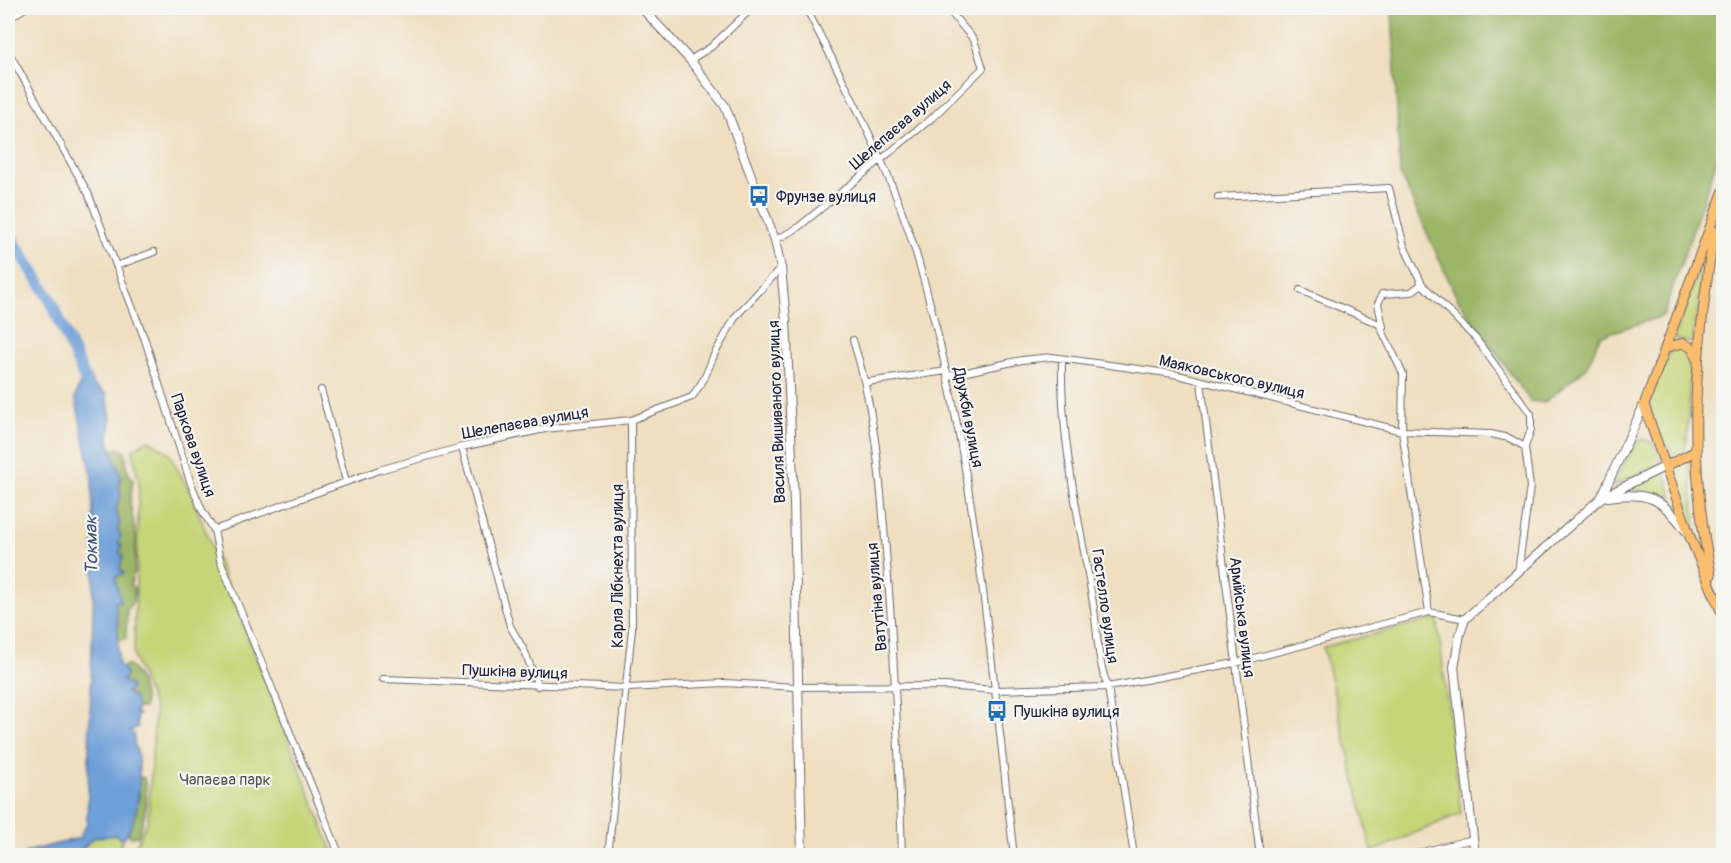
<svg xmlns="http://www.w3.org/2000/svg" width="1731" height="863" viewBox="0 0 1731 863" font-family="Pangolin,sans-serif">
  <style>
    .green { fill: #c5d577; stroke: #747c59; stroke-width: 1.5 }
    .forest { fill: #9cb668; stroke: #5f6c52; stroke-width: 1.5 }
    .water { fill: #6e9fd8; stroke: #48608a; stroke-width: 1.5 }
    .lines { fill: none; stroke-linecap: round; stroke-linejoin: round }
    .river { stroke: #6e9fd8; stroke-width: 12 }
    .minor-casing { stroke: #6a646a; stroke-width: 8 }
    .tertiary-casing { stroke: #6a646a; stroke-width: 10 }
    .primary-casing { stroke: #6a646a; stroke-width: 11 }
    .minor { stroke: #fff; stroke-width: 6 }
    .tertiary { stroke: #fff; stroke-width: 8 }
    .primary { stroke: #fbbd6e; stroke-width: 9 }
    .labels { text-anchor: middle; stroke-width: 4.5; stroke-linejoin: round; paint-order: stroke }
    .street-label { font-size: 16px; fill: #22223b; stroke: #f6f6f2 }
    .poi-label { font-size: 16px; fill: #22223b; stroke: #f6f6f2; text-anchor: start }
    .park-label { font-size: 16px; fill: #53584d; stroke: #f6f6f2 }
    .water-label { font-size: 18px; font-style: italic; fill: #40547a; stroke: #f6f6f2 }
  </style>
  <rect width="100%" height="100%" fill="#f6f6f2"/>
  <filter id="ink" filterUnits="userSpaceOnUse"><feTurbulence type="fractalNoise" baseFrequency=".0167" numOctaves="2"/><feDisplacementMap in="SourceGraphic" scale="12" xChannelSelector="R" yChannelSelector="G"/><feConvolveMatrix kernelMatrix="1 2 1 2 8 2 1 2 1" color-interpolation-filters="sRGB"/></filter>
  <filter id="wash" filterUnits="userSpaceOnUse"><feTurbulence type="fractalNoise" baseFrequency=".008" numOctaves="4" result="noise"/><feDisplacementMap in="SourceGraphic" scale="24" xChannelSelector="R" yChannelSelector="G"/><feGaussianBlur stdDeviation="1.35" result="paint"/><feColorMatrix in="noise" values="0 0 0 0 0 0 0 0 0 0 0 0 0 0 0 0 0 1.4 0 .05"/><feComposite in="paint" operator="in"/></filter>
  <g filter="url(#wash)">
    <rect width="100%" height="100%" fill="#efdfc0"/>
    <path class="green" d="M1708 245 1692 343 1674 339Z
      M1682 347 1691 356 1687 440 1685 450 1674 455C1665 450 1650 415 1650 405 1650 393 1666 364 1671 351Z
      M1642 439 1653 443 1662 463 1611 487 1632 448Z
      M148 440 168 452 191 494 334 855 131 856 148 820 155 711 134 657 139 483 133 450Z
      M1689 460 1698 547 1671 469Z
      M1665 472 1676 510C1661 493 1644 488 1623 491Z
      M1437 618 1461 813 1372 852 1323 647Z
      M116 835 122 840 117 855 76 856 93 838Z"/>
    <path class="forest" d="M1392 8H1723V142L1663 316 1600 336 1587 367 1544 403 1530 401 1457 298 1400 174Z
      M118 448 125 451 128 473 133 479 130 502 136 538 134 573 130 585 134 588C134 597 134 603 127 608L126 638 118 641 115 601 121 602 114 583 120 569 116 511 121 477 113 461V450Z
      M126 665C139 669 146 695 144 708H138L122 681 126 672 122 669Z
      M139 777 144 778C149 797 145 818 138 836L131 837 128 834 139 797Z"/>
    <path class="water" d="M84 372 89 382 106 394 111 418 109 440 121 477 119 487 121 493 116 511 120 525 118 528 121 537 118 543 122 545 120 553 123 555 120 569 124 573 115 578 121 602H115L118 623V662L127 675 122 681 130 685 131 689 126 692 133 696 138 708 134 711 139 714 136 718 138 727 130 731 134 734C132 742 137 748 138 757 141 782 140 821 122 840L116 835 93 838 76 855H25L26 852 79 838 87 823 94 575 92 476 75 397Z"/>
    <g class="lines">
      <path class="river" d="M8 232 50 299 89 388"/>
    </g>
  </g>
  <g filter="url(#ink)">
    <g class="lines">
      <defs>
        <path id="minor" d="M806 8C848 90 892 171 918 260 975 454 990 656 1014 856
          M8 19 25 8
          M8 51 88 193 145 340 191 484 202 510 214 530 220 560 340 856
          M690 60 711 47 752 8
          M1218 197 1389 188 1404 246 1422 284 1476 339 1531 414V429L1525 447
          M775 240 796 229 932 118 983 68 974 40 947 8
          M116 266 154 252
          M1300 290 1379 324 1403 374 1402 431 1429 612
          M1383 327 1378 304 1382 294 1411 292 1422 284
          M853 340C875 408 880 479 886 551 894 652 899 753 902 856
          M1062 359C1060 439 1079 518 1092 597 1098 628 1096 658 1108 687L1134 856
          M948 376 1022 360 1052 357 1174 374 1402 431 1491 434 1509 438 1525 447 1530 487 1518 572
          M867 382 947 371
          M1201 382 1260 856
          M321 390 346 481
          M462 447 510 626 525 652 538 686
          M214 530 379 470 462 447 545 429 631 420 692 397 704 379 714 355 736 316 781 268
          M383 679 628 688 724 683 797 687 945 686 994 690 1108 687 1235 663 1429 612 1465 619
          M608 856 632 629 631 420
          M1407 856 1473 839"/>
        <path id="tertiary" d="M642 8 690 60 725 106 775 240 781 268 786 320 794 503 802 856
          M1608 497C1648 491 1662 498 1686 531
          M1601 498 1644 405
          M1475 856 1454 667 1460 634 1465 619 1601 498 1666 466"/>
        <path id="primary" d="M1724 190 1644 405 1690 537 1724 618
          M1668 347 1683 343 1692 348 1696 358
          M1666 466 1694 452
          M1711 575C1686 452 1695 354 1714 231"/>
      </defs>
      <use href="#minor" class="minor-casing"/>
      <use href="#tertiary" class="tertiary-casing"/>
      <use href="#primary" class="primary-casing"/>
      <use href="#minor" class="minor"/>
      <use href="#tertiary" class="tertiary"/>
      <use href="#primary" class="primary"/>
    </g>
  </g>
  <defs>
    <symbol id="bus-bare" viewBox="-9 -9 18 18"><path d="M-5-6H5V4H4V6H2V4H-2V6H-4V4H-5ZM-3.5-4V0h7V-4ZM-3.5 1.2v1.5H-2V1.2ZM2 1.2v1.5H3.5V1.2Z" fill="#1f6fb2" stroke="#f6f6f2" stroke-width="2.5" paint-order="stroke"/></symbol>
  </defs>
  <g fill-rule="evenodd">
    <use href="#bus-bare" x="744" y="181" width="30" height="30"/>
    <use href="#bus-bare" x="982" y="696" width="30" height="30"/>
  </g>
  <g class="labels">
    <g class="street-label">
      <text transform="translate(900 124) rotate(-41)" y="6">Шелепаєва вулиця</text>
      <text transform="translate(1232 376) rotate(13)" y="6">Маяковського вулиця</text>
      <text transform="translate(776 412) rotate(-92)" y="6">Василя Вишиваного вулиця</text>
      <text transform="translate(969 417) rotate(79)" y="6">Дружби вулиця</text>
      <text transform="translate(525 422) rotate(-10)" y="6">Шелепаєва вулиця</text>
      <text transform="translate(194 445) rotate(71)" y="6">Паркова вулиця</text>
      <text transform="translate(617 566) rotate(-90)" y="6">Карла Лібкнехта вулиця</text>
      <text transform="translate(876 597) rotate(-95)" y="6">Ватутіна вулиця</text>
      <text transform="translate(1106 606) rotate(82)" y="6">Гастелло вулиця</text>
      <text transform="translate(1243 617) rotate(83)" y="6">Армійська вулиця</text>
      <text transform="translate(515 671) rotate(2)" y="6">Пушкіна вулиця</text>
    </g>
    <g class="poi-label">
      <text x="776" y="202">Фрунзе вулиця</text>
      <text x="1014" y="717">Пушкіна вулиця</text>
    </g>
    <g class="park-label">
      <text x="225" y="785">Чапаєва парк</text>
    </g>
    <g class="water-label">
      <text transform="translate(91 545) rotate(-91)" y="6">Токмак</text>
    </g>
  </g>
  <rect width="1731" height="863" fill="none" stroke="#f6f6f2" stroke-width="30"/>
</svg>
